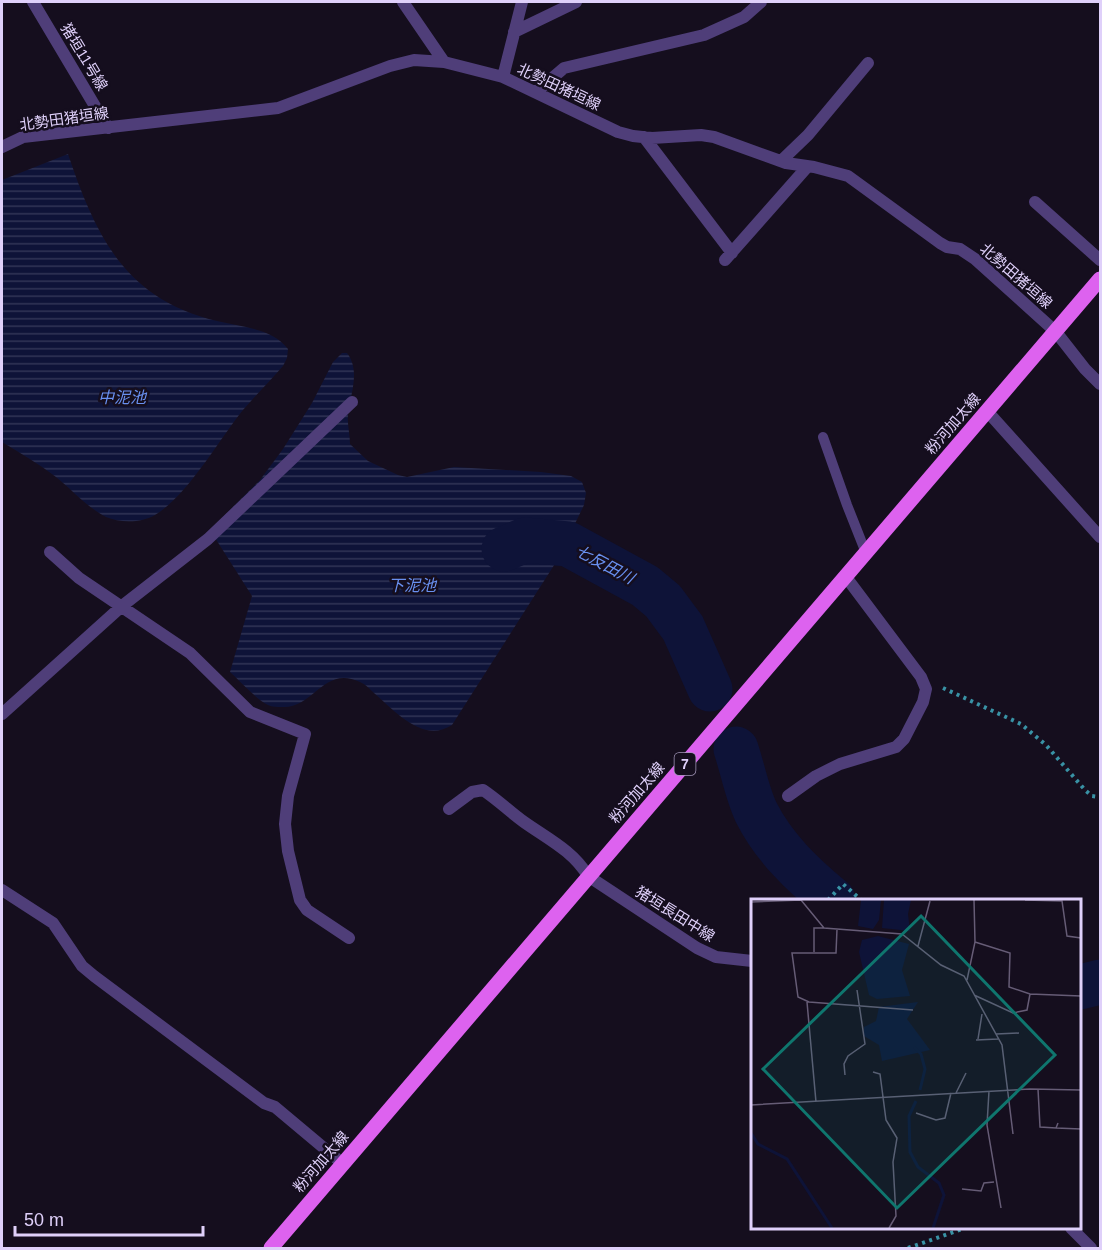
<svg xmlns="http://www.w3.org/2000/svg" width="1102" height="1250" viewBox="0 0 1102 1250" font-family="Helvetica,'Noto Sans JP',sans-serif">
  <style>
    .water { fill: url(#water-rules) }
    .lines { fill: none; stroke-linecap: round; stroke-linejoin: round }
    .river { stroke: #0e1338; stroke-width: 45 }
    .path { stroke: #3992a5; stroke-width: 4; stroke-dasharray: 3 4.5; stroke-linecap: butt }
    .lane { stroke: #4f3e79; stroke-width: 10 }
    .street { stroke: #4f3e79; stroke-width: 12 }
    .primary { stroke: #dd62ef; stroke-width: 15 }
    .labels { text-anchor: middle; stroke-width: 5; stroke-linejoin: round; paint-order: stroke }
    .shield { fill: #150e1e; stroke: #a296b8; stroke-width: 1.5 }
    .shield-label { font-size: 14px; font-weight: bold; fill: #dfd0fa }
    .street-label { font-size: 15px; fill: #dfd0fa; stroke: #150e1e }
    .water-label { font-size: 16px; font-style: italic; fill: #6990f0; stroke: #150e1e }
    .inset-river { fill: none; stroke: #0e1338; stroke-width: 3 }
    .inset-road { fill: none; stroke: #665c76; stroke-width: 1.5 }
    .view { fill: #0f766e; fill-opacity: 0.15; stroke: #0f766e; stroke-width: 3 }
    .inset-edge { fill: none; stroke: #dfd0fa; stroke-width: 3 }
  </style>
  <defs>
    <pattern id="water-rules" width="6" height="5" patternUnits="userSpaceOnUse" patternTransform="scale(1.5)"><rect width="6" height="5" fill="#0e1338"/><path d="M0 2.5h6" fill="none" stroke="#313456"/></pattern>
  </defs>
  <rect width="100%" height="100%" fill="#150e1e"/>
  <path class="water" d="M68 154C96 237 125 299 217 321 241 327 272 328 288 349L287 358 283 366C270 381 256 395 243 410 218 441 188 495 155 515 142 523 120 523 106 517 87 507 72 490 56 477 39 464 20 453 2 442V180Z
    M342 353H347C361 371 350 395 348 415 347 424 350 434 350 444L368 461 398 475 407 477 454 467 541 472 571 476 582 482 586 493 584 505 558 559 452 725C423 744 395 711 374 693 370 689 365 684 360 682 323 665 314 709 282 707 278 707 272 707 268 705 257 700 240 681 230 672L252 596 210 530 260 480 283 449 312 403 333 362Z"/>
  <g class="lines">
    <path class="river" d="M504 549 525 540 568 544 645 586 663 601 683 628 710 689
      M736 749C743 770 747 793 756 812 774 848 803 875 833 900
      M1080 987 1100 982"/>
    <path class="path" d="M943 688 1021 724 1046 745 1085 790 1092 796 1100 797
      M828 900 843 884 861 900
      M908 1248 965 1228"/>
    <path class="lane" d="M823 437 847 505 866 553"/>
    <path class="street" d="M33 2 108 128
      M403 2 444 62
      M514 32 576 2
      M503 77 522 2
      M536 92 564 68 704 35 744 17 761 2
      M644 137 732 253
      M2 147 23 137 278 108 390 66 414 60 444 62 503 77 618 132 633 136 652 138 701 135 714 137 786 163 814 167 848 176 940 243 947 247 960 249 975 259 1056 332 1085 369 1100 384
      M781 161 808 135 868 63
      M1035 202 1100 260
      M725 260 808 166
      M987 411 1100 537
      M50 552 79 578 190 653 250 712 305 734 288 796 285 824 288 851 300 900 307 910 349 938
      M2 714 122 606 208 539 352 402
      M788 796 816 776 840 764 896 747 904 739 923 702 926 689 921 677 846 577
      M449 809 472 792 483 790C498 800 510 812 524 822 548 839 573 851 588 876L697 948 716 957 752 961
      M2 890 53 923 82 966 94 976 264 1103 275 1107 343 1164
      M1071 1228 1091 1248"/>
    <path class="primary" d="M271 1248 1100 279"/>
  </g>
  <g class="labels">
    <rect class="shield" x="674.5" y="753" width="21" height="22" rx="4.5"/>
    <g class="shield-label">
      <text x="685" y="769">7</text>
    </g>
    <g class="street-label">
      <text transform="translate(84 57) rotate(59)" y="5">猪垣11号線</text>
      <text transform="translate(559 87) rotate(25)" y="5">北勢田猪垣線</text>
      <text transform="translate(64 119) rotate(-8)" y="5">北勢田猪垣線</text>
      <text transform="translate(1016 276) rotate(41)" y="5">北勢田猪垣線</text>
      <text transform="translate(953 424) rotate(-49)" y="5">粉河加太線</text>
      <text transform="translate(637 793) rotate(-49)" y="5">粉河加太線</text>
      <text transform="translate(675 914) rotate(32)" y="5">猪垣長田中線</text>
      <text transform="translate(321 1162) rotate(-49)" y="5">粉河加太線</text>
    </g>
    <g class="water-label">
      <text x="122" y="403">中泥池</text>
      <text transform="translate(605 564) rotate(28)" y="6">七反田川</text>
      <text x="412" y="591">下泥池</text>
    </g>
  </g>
  <g transform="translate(751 899)">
    <rect width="330" height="330" fill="#150e1e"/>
    <path d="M110 1H130L128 21 122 30 107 27ZM133 1H160L157 15 159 32 131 29ZM127 37 158 45 151 71 159 97 126 100 118 96 108 53 111 41ZM167 103 156 120 179 151 131 162 128 146 113 137V128L125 122 128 108Z" fill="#0e1338"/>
    <path class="inset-river" d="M163 148 170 155 174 170 169 191M165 202 158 217 159 253 167 268 188 284 193 296 182 329M0 234 7 245 36 260 81 329"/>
    <path class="inset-road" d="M274 1 311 2 316 37 330 39M0 3 50 1 73 29 151 35 190 66 213 77 251 146 262 235M86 30 85 54H41L47 98 58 103 162 111M224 43 259 54 258 88 279 95 330 97M167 47 179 2M63 53V29H73M216 81 224 43 223 1M223 96 262 114 276 111 279 95M56 103 65 203M330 113V165M245 135 268 134M227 140 231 115M225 141 247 140M122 173 129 175 135 221 146 239 142 263 145 317 138 329M94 176 93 165 97 157 114 145 106 91M287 190 289 228 305 229 307 224M238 192 236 226 250 309M205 194 215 174M0 206 279 190 330 191M165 214 185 221 194 219 200 194M305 229 330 230M211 290 230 292 233 284 243 283"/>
    <path class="view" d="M170 17 304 156 146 309 12 170Z"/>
    <rect width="330" height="330" class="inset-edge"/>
  </g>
  <rect width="1102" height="1250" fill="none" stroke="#dfd0fa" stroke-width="6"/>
  <path d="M15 1226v9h188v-9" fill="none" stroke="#dfd0fa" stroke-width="3"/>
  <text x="24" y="1226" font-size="18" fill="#dfd0fa" stroke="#150e1e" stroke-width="4.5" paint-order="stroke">50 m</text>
</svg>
